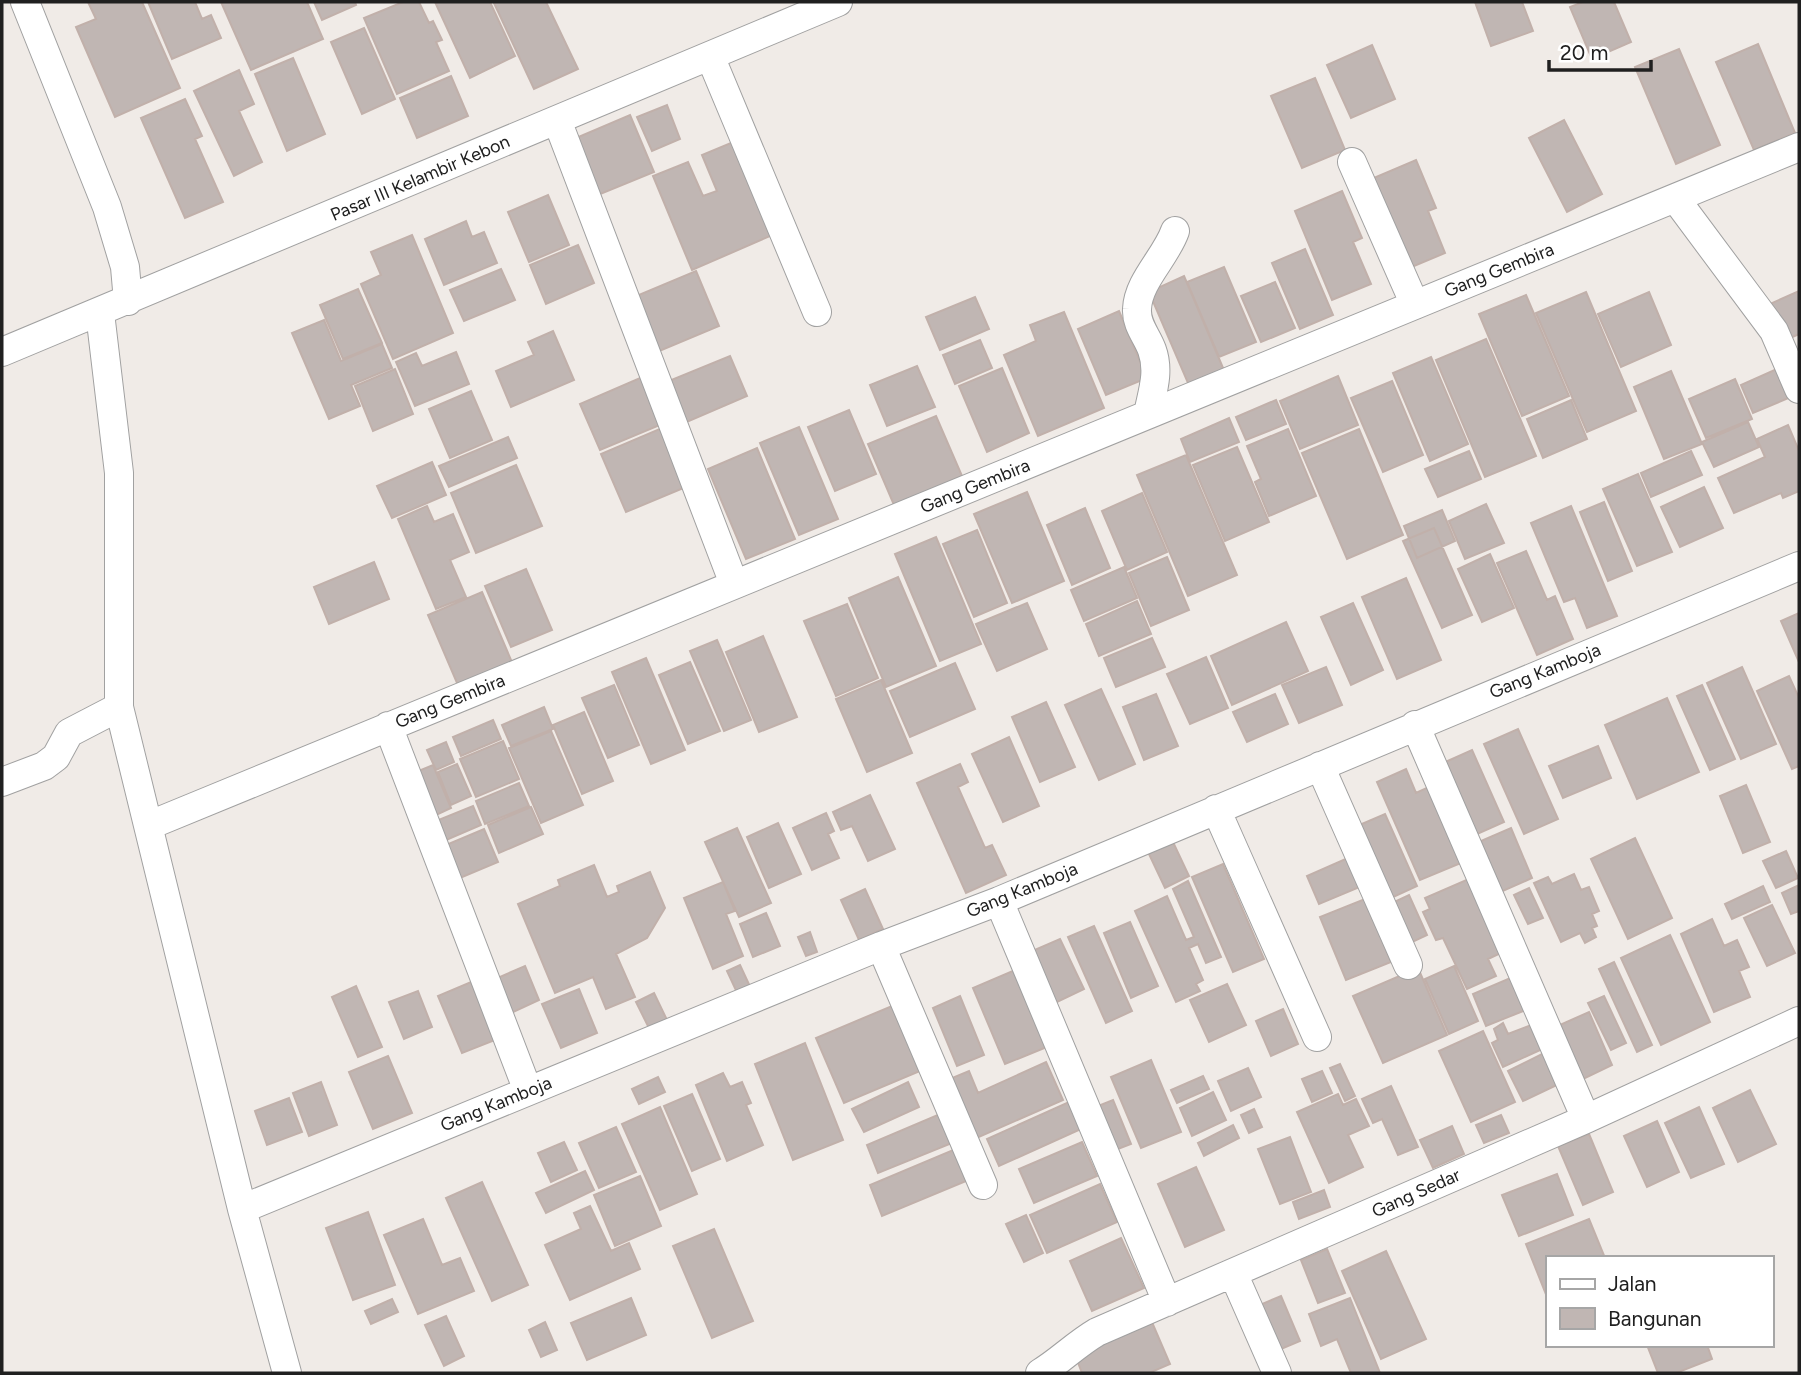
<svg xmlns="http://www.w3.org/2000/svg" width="1801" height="1375" viewBox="0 0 1801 1375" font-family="Figtree,sans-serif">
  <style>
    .building { fill: #c0b6b3; stroke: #c1b0aa; stroke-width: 2 }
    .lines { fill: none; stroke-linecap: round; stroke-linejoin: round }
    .street-casing { stroke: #a1a1a1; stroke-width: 30 }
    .street { stroke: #fff; stroke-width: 28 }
    .labels { text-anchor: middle; stroke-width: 5; stroke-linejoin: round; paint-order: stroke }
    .street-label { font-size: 18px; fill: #202020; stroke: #fff }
  </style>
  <rect width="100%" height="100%" fill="#f0ebe7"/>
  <path class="building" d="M88 2H142L180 88 115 117 76 27 96 19Z
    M148 2H195L202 19 211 15 221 38 172 59Z
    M221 2H307L323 39 251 70Z
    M314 2H355L356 5 322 20Z
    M403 2H419L429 23 433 21 442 40 436 42 449 71 397 94 364 18Z
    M435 2H490L515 56 470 78Z
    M497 2H546L578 69 534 89 494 3Z
    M1475 2H1522L1533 31 1491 46Z
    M1583 2H1614L1631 42 1592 59 1570 7Z
    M364 28 395 99 362 114 331 42Z
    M1758 44 1795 133 1754 150 1716 62Z
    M1372 45 1395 99 1351 118 1327 65Z
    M1679 49 1720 145 1676 164 1635 67Z
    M293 58 325 134 287 151 255 74Z
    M239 70 254 104 239 111 262 162 234 176 194 91Z
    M451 76 468 116 417 138 400 98Z
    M1315 78 1345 150 1302 168 1271 96Z
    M185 99 202 136 195 139 223 202 185 218 141 118Z
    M667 105 680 139 652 151 637 117Z
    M630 115 654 172 593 197 569 141Z
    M1564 120 1602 194 1567 212 1529 138Z
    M738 140 777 233 692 270 653 176 688 162 703 196 717 191 702 155Z
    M1416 160 1436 208 1428 211 1445 253 1407 269 1369 180Z
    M1342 191 1362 238 1353 242 1371 284 1332 300 1295 211Z
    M548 195 569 245 529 262 508 212Z
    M466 221 472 237 484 232 497 263 444 285 425 239Z
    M412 235 453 333 393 359 361 284 381 275 371 252Z
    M578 245 594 283 546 304 530 265Z
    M1305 249 1333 315 1300 329 1272 263Z
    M1224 267 1256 342 1219 357 1187 282Z
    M501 269 515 300 464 321 450 290Z
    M696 271 719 326 657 352 634 297Z
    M1184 276 1226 375 1191 390 1149 292Z
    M1275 282 1295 328 1261 342 1241 296Z
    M358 289 382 343 343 359 320 305Z
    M1799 291V334L1786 340 1770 304Z
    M1586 292 1636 411 1587 432 1536 313Z
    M1649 292 1671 345 1621 367 1598 314Z
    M1526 295 1569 396 1522 416 1479 314Z
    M975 297 989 329 940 350 926 317Z
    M1119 311 1147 378 1106 395 1078 329Z
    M1064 312 1104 408 1038 436 1004 355 1036 341 1030 325Z
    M324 320 341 361 382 344 392 368 351 385 360 406 329 419 292 333Z
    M553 331 574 380 511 407 496 371 534 355 528 342Z
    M1486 339 1536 456 1485 477 1436 360Z
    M980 340 992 368 955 384 943 355Z
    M456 352 469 384 415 406 396 362 416 353 422 366Z
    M730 356 747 396 682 424 664 383Z
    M1431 357 1468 444 1430 461 1393 373Z
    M1786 365 1798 394 1753 413 1741 385Z
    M917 366 935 407 887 426 870 385Z
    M1002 368 1029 433 987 452 959 386Z
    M395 369 413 414 373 431 355 386Z
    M1671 371 1702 444 1664 459 1634 387Z
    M647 375 667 422 600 450 580 404Z
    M1338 376 1358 425 1300 449 1280 401Z
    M1735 379 1752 419 1706 438 1689 399Z
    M1392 381 1423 455 1383 472 1351 398Z
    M471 391 492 440 450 458 429 409Z
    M1276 400 1286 424 1246 440 1236 417Z
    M1571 400 1587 439 1543 458 1527 419Z
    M849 410 876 474 835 491 808 427Z
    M936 416 962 476 894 505 868 444Z
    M1229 418 1239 442 1190 462 1181 439Z
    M1748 422 1759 447 1714 467 1702 442Z
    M1788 425 1799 451V491L1783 498 1781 493 1734 513 1718 478 1765 457 1757 439Z
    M799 427 838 519 799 535 760 443Z
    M662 428 686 487 626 512 601 454Z
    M1288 429 1316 496 1269 516 1255 482 1261 479 1247 446Z
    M1359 429 1403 535 1347 559 1302 453Z
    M508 437 517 458 449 487 439 466Z
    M1237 447 1269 522 1225 541 1193 465Z
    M757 448 795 539 746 559 708 469Z
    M1469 451 1481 479 1438 497 1425 469Z
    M1691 451 1702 475 1651 497 1641 473Z
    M1186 455 1237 575 1188 596 1137 475Z
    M432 462 446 495 392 518 377 486Z
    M516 465 542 526 476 553 451 493Z
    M1638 474 1672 552 1637 566 1603 489Z
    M1704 487 1723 528 1680 547 1661 507Z
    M1027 492 1064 581 1012 603 974 514Z
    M1142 493 1167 552 1127 570 1102 511Z
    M1604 502 1632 571 1608 581 1580 512Z
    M1486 504 1504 543 1465 559 1449 521Z
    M427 506 434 522 453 514 469 552 450 560 466 597 436 609 398 519Z
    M1571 506 1617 616 1587 628 1575 598 1564 602 1531 523Z
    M1085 508 1110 568 1072 585 1047 525Z
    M1442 510 1455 541 1417 558 1404 526Z
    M1434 528 1472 615 1442 628 1403 541Z
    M977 530 1007 603 974 617 943 544Z
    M936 537 981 644 940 661 895 554Z
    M1526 551 1547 600 1555 596 1573 639 1537 655 1497 563Z
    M1490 554 1514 608 1482 622 1458 569Z
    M1167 557 1189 610 1151 626 1129 573Z
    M374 562 389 599 329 624 314 587Z
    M1124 567 1137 598 1084 621 1071 590Z
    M526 569 552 630 511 647 485 586Z
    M898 577 936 666 886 687 849 598Z
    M1406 578 1441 660 1397 679 1362 597Z
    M482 592 514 667 460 690 428 615Z
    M1137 601 1151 634 1099 656 1086 624Z
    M1027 603 1047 649 997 671 976 624Z
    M1353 603 1383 670 1351 685 1321 617Z
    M847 604 878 678 836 696 804 621Z
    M1799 613V662L1781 621Z
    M1286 622 1308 671 1232 705 1211 656Z
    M763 636 797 717 759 732 726 652Z
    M1152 638 1165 667 1116 687 1104 658Z
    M717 640 751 720 724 731 690 651Z
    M1206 657 1228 708 1190 724 1167 674Z
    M646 658 685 750 651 764 612 672Z
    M690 662 720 731 688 744 659 675Z
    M955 663 975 709 910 737 890 691Z
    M1326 667 1342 705 1299 723 1282 685Z
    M1742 667 1776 744 1741 759 1707 683Z
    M1789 676 1799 698V766L1792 769 1757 691Z
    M881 680 912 753 867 772 836 699Z
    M614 685 639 745 608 758 582 698Z
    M1702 685 1735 759 1710 770 1677 696Z
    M1101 689 1135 764 1099 780 1065 705Z
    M1156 694 1178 746 1144 760 1123 707Z
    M1275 694 1288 724 1247 742 1233 712Z
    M1667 698 1699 772 1637 799 1605 725Z
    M1046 702 1075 767 1040 782 1012 717Z
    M544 707 553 729 511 746 502 725Z
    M584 712 613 781 582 794 553 725Z
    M493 720 501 739 461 756 453 737Z
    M1518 729 1558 819 1524 834 1484 744Z
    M551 731 583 805 541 823 509 748Z
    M1009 737 1039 806 1003 822 972 754Z
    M503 741 519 779 476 797 460 759Z
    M446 742 454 762 436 770 427 750Z
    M1598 746 1611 778 1563 798 1549 766Z
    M1472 750 1504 822 1475 835 1443 763Z
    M457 764 471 796 451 805 438 772Z
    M960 764 968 782 958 787 985 848 992 845 1006 875 966 893 917 783Z
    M433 765 451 808 434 816 416 772Z
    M1406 769 1416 793 1433 785 1461 863 1420 880 1377 782Z
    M519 783 529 806 485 824 476 801Z
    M1746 785 1770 842 1743 853 1720 796Z
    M870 795 895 849 868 861 852 826 841 830 833 812Z
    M473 806 481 825 444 841 436 821Z
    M531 807 543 834 499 853 488 825Z
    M826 813 834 831 828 834 839 858 812 870 793 828Z
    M1385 814 1417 886 1389 899 1357 826Z
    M778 823 801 874 769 888 747 837Z
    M737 828 771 903 739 917 705 842Z
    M1511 828 1532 878 1496 894 1474 844Z
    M484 829 498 862 460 878 446 845Z
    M1635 838 1672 918 1628 939 1591 859Z
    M1172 840 1189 876 1165 888 1148 852Z
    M1786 851 1798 878 1776 888 1763 861Z
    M1350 857 1362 886 1319 904 1307 876Z
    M1223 864 1264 959 1233 972 1192 877Z
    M594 865 607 897 619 892 617 886 650 872 665 908 647 938 616 954 635 997 606 1009 593 977 555 993 518 904 560 886 558 880Z
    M1574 874 1581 890 1589 887 1599 911 1592 914 1597 926 1592 928 1596 937 1585 943 1580 933 1561 942 1534 883 1548 877 1552 884Z
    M1471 878 1505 951 1488 959 1496 976 1467 989 1443 938 1436 940 1423 912 1430 909 1425 898Z
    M1188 881 1221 957 1206 963 1198 944 1189 948 1203 980 1196 984 1200 991 1176 1002 1135 911 1167 896 1186 940 1194 937 1173 889Z
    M723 882 735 911 726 914 743 956 713 969 684 898Z
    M1799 885V911L1791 914 1782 893Z
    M1763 886 1770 902 1732 919 1725 904Z
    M1529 888 1543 918 1528 924 1514 895Z
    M865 889 883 929 859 940 841 900Z
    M1409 895 1427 935 1408 944 1390 904Z
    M1365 899 1391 962 1346 980 1320 917Z
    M1772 905 1795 953 1767 966 1744 918Z
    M766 913 780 946 753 957 740 924Z
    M1712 919 1724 946 1737 940 1749 967 1739 971 1750 997 1714 1012 1681 934Z
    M1130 922 1158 986 1131 998 1104 933Z
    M1094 926 1132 1011 1106 1023 1068 937Z
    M810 932 817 952 806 956 798 937Z
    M1670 935 1710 1022 1661 1045 1621 958Z
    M1060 939 1084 989 1055 1003 1030 952Z
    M1614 962 1652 1045 1637 1052 1599 969Z
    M740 965 753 993 740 999 727 971Z
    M525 966 539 1000 509 1014 493 980Z
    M1454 966 1478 1021 1449 1034 1425 979Z
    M1418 968 1447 1035 1383 1063 1353 996Z
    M1015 970 1047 1047 1005 1064 973 988Z
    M1515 976 1528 1009 1486 1026 1473 994Z
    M471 982 495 1040 462 1053 438 996Z
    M1227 984 1246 1025 1209 1042 1190 1000Z
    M356 986 382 1047 358 1057 332 997Z
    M579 989 597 1033 561 1048 542 1004Z
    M418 991 432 1027 404 1039 389 1002Z
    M654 993 667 1020 650 1030 636 1002Z
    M960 996 984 1055 957 1066 933 1008Z
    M1604 996 1626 1043 1611 1050 1588 1003Z
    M892 1006 920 1071 844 1103 816 1038Z
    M1283 1009 1298 1044 1271 1056 1256 1021Z
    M1589 1012 1612 1065 1581 1080 1551 1029Z
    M1539 1022 1549 1046 1503 1067 1492 1043 1498 1040 1494 1029 1503 1023 1508 1034Z
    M1483 1031 1515 1102 1471 1122 1439 1051Z
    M805 1043 843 1140 793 1160 755 1064Z
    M1546 1052 1561 1083 1523 1101 1508 1071Z
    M388 1056 412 1113 373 1129 349 1072Z
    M1151 1060 1181 1132 1141 1148 1111 1077Z
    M1046 1062 1063 1100 972 1140 945 1081 969 1071 978 1093Z
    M1340 1064 1355 1096 1345 1101 1330 1068Z
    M1248 1068 1261 1097 1231 1111 1218 1081Z
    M1322 1071 1332 1093 1312 1102 1302 1079Z
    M723 1073 730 1087 742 1082 751 1103 746 1105 763 1145 727 1161 696 1085Z
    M1203 1076 1209 1089 1177 1103 1171 1090Z
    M658 1077 665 1092 639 1104 632 1089Z
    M321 1082 337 1125 309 1136 293 1093Z
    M908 1082 919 1107 864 1132 852 1109Z
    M1391 1086 1418 1147 1398 1155 1382 1119 1373 1123 1362 1099Z
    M1750 1090 1776 1144 1738 1162 1713 1108Z
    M1213 1092 1226 1120 1192 1136 1180 1108Z
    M692 1094 720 1159 692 1171 664 1106Z
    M1338 1094 1343 1105 1356 1099 1369 1126 1348 1135 1363 1167 1329 1183 1297 1112Z
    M289 1098 302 1132 267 1145 255 1111Z
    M1113 1100 1131 1144 1105 1154 1088 1110Z
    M1069 1102 1081 1129 999 1166 987 1139Z
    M660 1107 697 1194 660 1210 622 1124Z
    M1699 1107 1724 1164 1691 1178 1665 1123Z
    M1254 1109 1262 1127 1249 1133 1241 1115Z
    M940 1114 952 1143 878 1173 867 1145Z
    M1501 1115 1509 1133 1484 1143 1476 1125Z
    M1657 1121 1679 1172 1647 1187 1624 1136Z
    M1233 1125 1239 1138 1204 1156 1198 1143Z
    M1452 1126 1464 1154 1433 1168 1420 1140Z
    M616 1127 636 1172 599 1188 579 1143Z
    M1589 1134 1613 1192 1583 1205 1558 1146Z
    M1290 1137 1311 1192 1280 1204 1258 1149Z
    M564 1142 577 1170 551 1182 538 1153Z
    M1082 1142 1097 1176 1034 1203 1019 1169Z
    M958 1148 971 1179 882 1216 870 1185Z
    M1196 1167 1224 1230 1185 1247 1158 1184Z
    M585 1171 594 1190 546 1213 536 1193Z
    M1557 1174 1573 1215 1519 1236 1502 1195Z
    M640 1176 661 1226 615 1246 594 1195Z
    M482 1182 528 1285 492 1301 446 1198Z
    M1100 1184 1117 1222 1047 1253 1030 1215Z
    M1324 1190 1330 1207 1299 1219 1293 1202Z
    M590 1206 611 1251 629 1243 640 1269 570 1300 545 1245 581 1229 574 1213Z
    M368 1212 395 1285 353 1300 326 1228Z
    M1026 1215 1043 1253 1024 1262 1006 1224Z
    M423 1219 442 1265 460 1258 474 1291 418 1314 384 1235Z
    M1589 1219 1605 1258H1547V1297L1526 1244Z
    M714 1229 753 1321 712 1338 673 1246Z
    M1121 1238 1144 1288 1092 1311 1070 1261Z
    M1327 1249 1345 1293 1318 1303 1301 1260Z
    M1386 1251 1426 1339 1381 1359 1342 1271Z
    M1281 1296 1300 1341 1274 1352 1255 1307Z
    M631 1298 646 1335 587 1360 571 1323Z
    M1350 1298 1380 1373H1351L1337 1339 1321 1346 1309 1314Z
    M392 1299 398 1312 371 1324 365 1311Z
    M446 1316 464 1356 444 1366 425 1325Z
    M1151 1320 1170 1364 1149 1373H1082L1074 1352Z
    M545 1322 557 1350 541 1357 529 1330Z
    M1647 1345H1707L1712 1359 1676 1373H1658Z"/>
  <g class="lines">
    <defs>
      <path id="street" d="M25 2 107 207 125 267 128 301
        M710 56 817 312
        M557 120 734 584
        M1352 162 1415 305
        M1675 198 1774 331 1799 389
        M100 313 119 473V707L242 1209 287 1373
        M2 352 838 2
        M1148 414C1152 393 1160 372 1152 350 1147 336 1136 325 1137 309 1138 281 1166 257 1175 231
        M1415 725 1586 1119
        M388 726 528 1091
        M1320 766 1408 965
        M2 782 44 766 56 757 69 733 119 707
        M1216 809 1317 1037
        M150 825 1799 147
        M999 901 1167 1302
        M881 946 983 1185
        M242 1209 881 946 999 901 1799 566
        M1233 1273 1277 1373
        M1040 1373C1060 1361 1075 1345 1097 1332L1586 1119 1799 1021"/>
    </defs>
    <use href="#street" class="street-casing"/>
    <use href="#street" class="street"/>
  </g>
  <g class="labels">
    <g class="street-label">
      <text transform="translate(420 178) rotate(-23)" y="6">Pasar III Kelambir Kebon</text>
      <text transform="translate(1499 270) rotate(-22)" y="6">Gang Gembira</text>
      <text transform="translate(975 486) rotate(-22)" y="6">Gang Gembira</text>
      <text transform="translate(1545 671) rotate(-22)" y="6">Gang Kamboja</text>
      <text transform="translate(450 701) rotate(-22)" y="6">Gang Gembira</text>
      <text transform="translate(1022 890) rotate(-22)" y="6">Gang Kamboja</text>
      <text transform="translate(496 1104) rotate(-22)" y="6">Gang Kamboja</text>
      <text transform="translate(1416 1193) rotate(-24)" y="6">Gang Sedar</text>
    </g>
  </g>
  <rect width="1801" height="1375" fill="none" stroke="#202020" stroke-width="7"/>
  <rect x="1546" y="1256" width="228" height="91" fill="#ffffff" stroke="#a6a6a6" stroke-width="2"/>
  <rect x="1560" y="1279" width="35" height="10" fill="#ffffff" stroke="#a6a6a6" stroke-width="2"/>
  <text x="1608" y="1291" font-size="21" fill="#202020">Jalan</text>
  <rect x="1560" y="1308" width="35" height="21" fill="#c0b6b3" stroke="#a6a6a6" stroke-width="2"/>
  <text x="1608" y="1326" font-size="21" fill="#202020">Bangunan</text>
  <path d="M1549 60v10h102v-10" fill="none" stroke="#202020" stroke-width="3.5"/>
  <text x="1560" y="60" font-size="21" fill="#202020" stroke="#ffffff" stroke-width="5" paint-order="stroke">20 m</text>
</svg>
